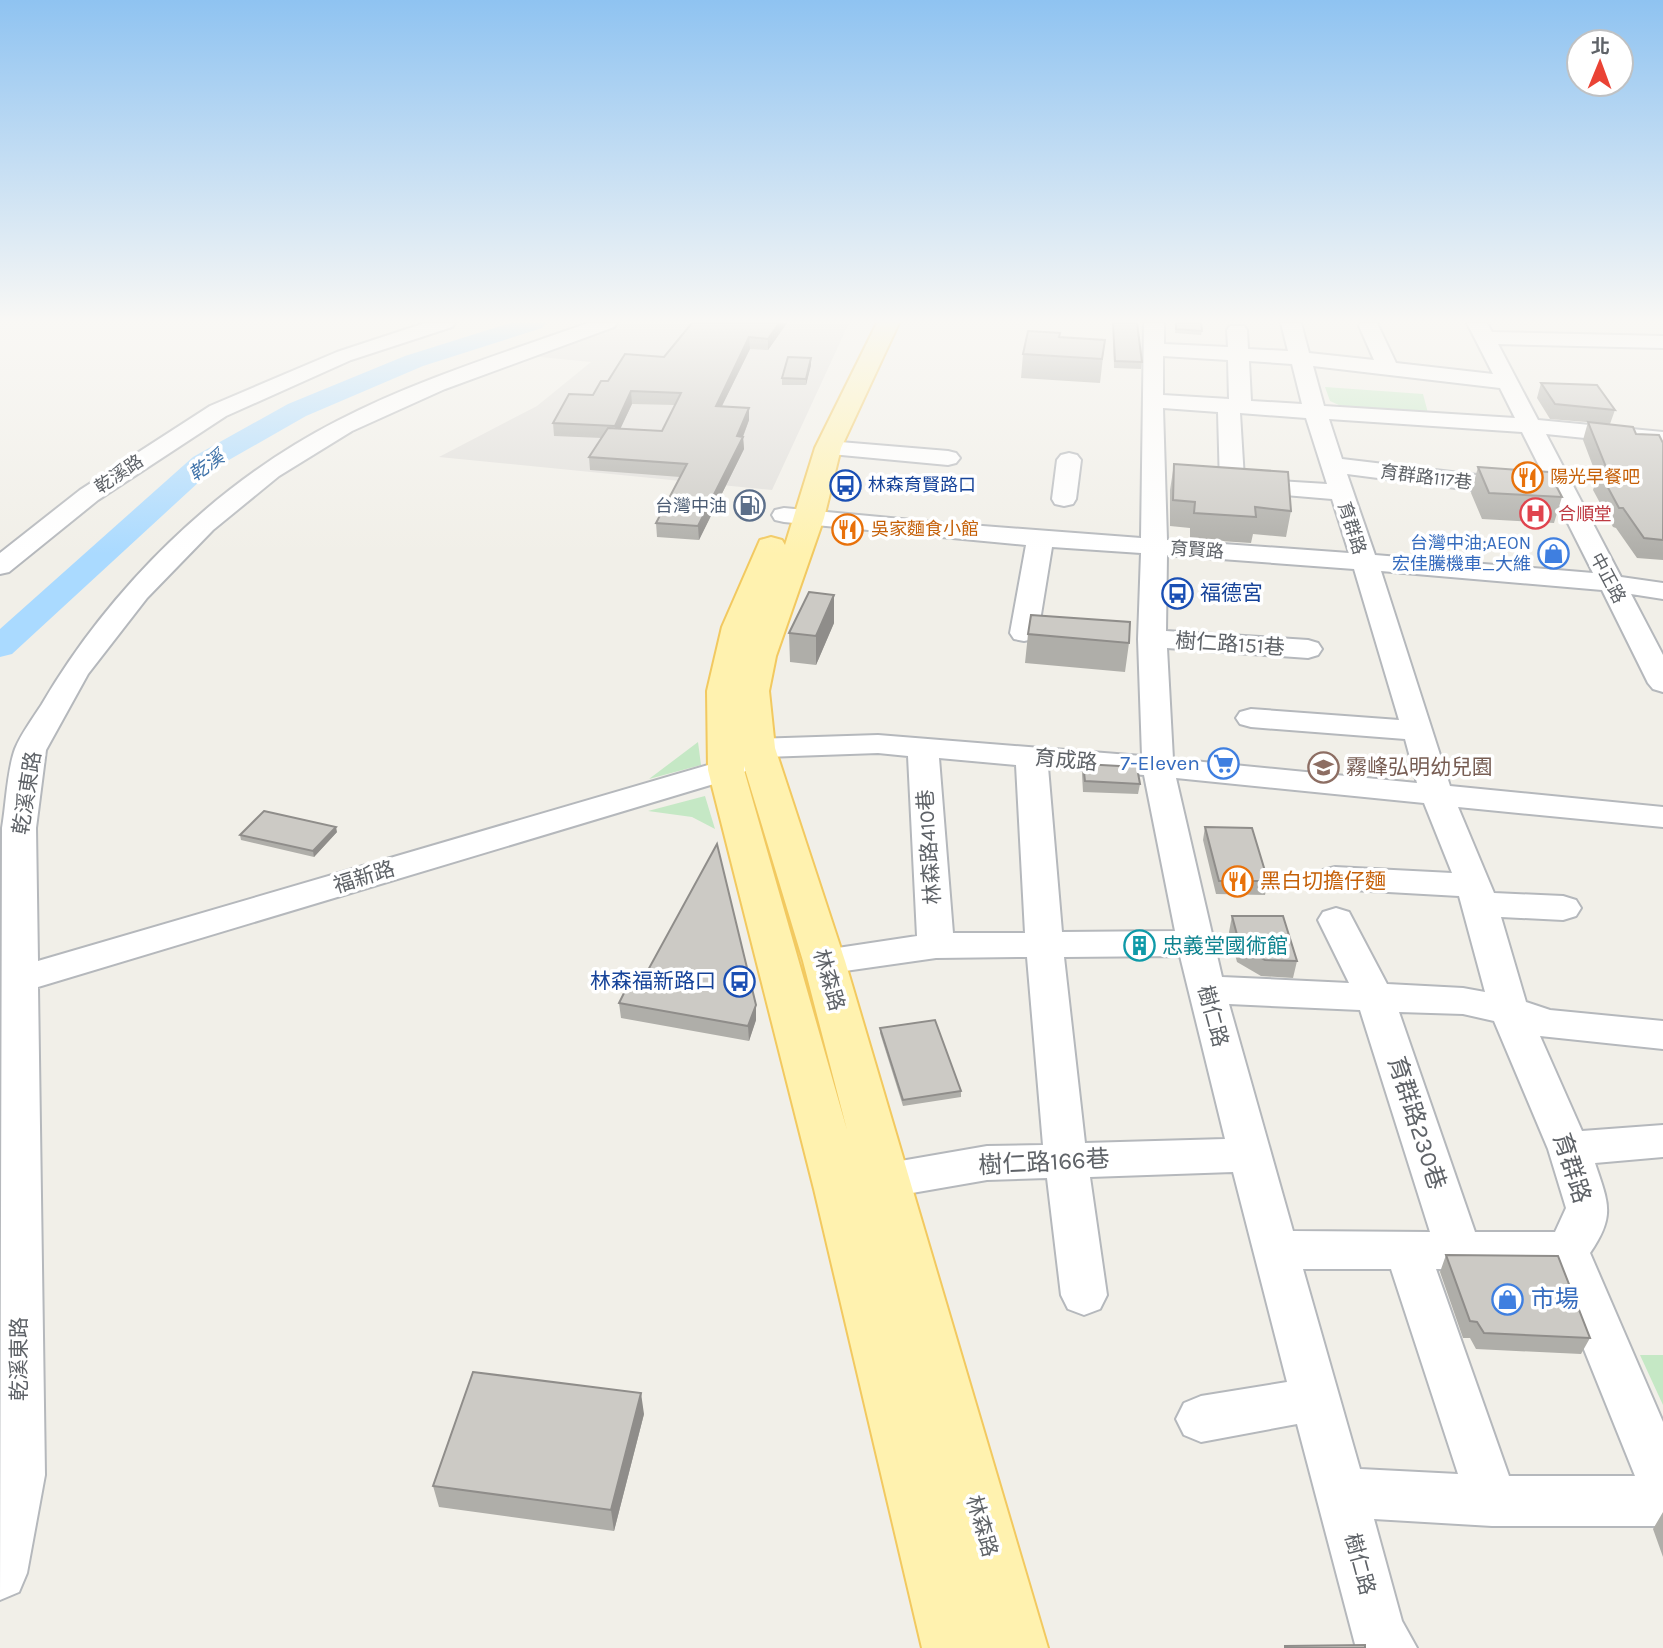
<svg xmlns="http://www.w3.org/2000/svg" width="1663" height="1648" viewBox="0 0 1663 1648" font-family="Karla,'Noto Sans TC',sans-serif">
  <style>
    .industrial { fill: #e0deda }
    .green { fill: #c5e8c5 }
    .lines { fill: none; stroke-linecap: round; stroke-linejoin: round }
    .river { fill: #aadaff; fill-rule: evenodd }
    .minor-casing { stroke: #b5b8bc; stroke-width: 4 }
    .major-casing { stroke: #f2c960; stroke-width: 4 }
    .minor { fill: #fff; fill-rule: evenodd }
    .major { fill: #fff2af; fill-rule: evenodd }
    .wall { fill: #afaea9; fill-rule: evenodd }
    .shaded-wall { fill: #8f8d8a }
    .building { fill: #cccac5; stroke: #8f8d8a; stroke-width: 2 }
    .labels { text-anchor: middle; stroke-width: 7; stroke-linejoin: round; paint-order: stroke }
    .far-street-label { font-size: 18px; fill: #5f6368; stroke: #fff }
    .far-food-label { font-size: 18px; fill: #c56008; stroke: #fff; text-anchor: start }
    .far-transit-label { font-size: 18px; fill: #164399; stroke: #fff; text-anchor: start }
    .far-service-label { font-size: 18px; fill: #4e5e75; stroke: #fff; text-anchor: end }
    .far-health-label { font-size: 18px; fill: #be3a42; stroke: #fff; text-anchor: start }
    .far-shop-label { font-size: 18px; fill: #366cbe; stroke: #fff; text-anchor: end }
    .far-water-label { font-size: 19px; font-style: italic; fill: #4174aa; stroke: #fff }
    .transit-label { font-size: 21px; fill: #164399; stroke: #fff; text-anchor: start }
    .street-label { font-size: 21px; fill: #5f6368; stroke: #fff }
    .shop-label { font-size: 21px; fill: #366cbe; stroke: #fff; text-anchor: end }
    .education-label { font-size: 21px; fill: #785e54; stroke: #fff; text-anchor: start }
    .food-label { font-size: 21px; fill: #c56008; stroke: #fff; text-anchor: start }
    .culture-label { font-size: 21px; fill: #0d838f; stroke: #fff; text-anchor: start }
    .near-street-label { font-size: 24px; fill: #5f6368; stroke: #fff }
    .near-shop-label { font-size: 24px; fill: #366cbe; stroke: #fff; text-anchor: start }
  </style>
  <rect width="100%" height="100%" fill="#f1efe8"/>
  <path class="industrial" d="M618 323H849L772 490 439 457 537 406 591 362 530 356Z"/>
  <path class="green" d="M1325 387 1423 394 1428 413 1341 406 1330 401Z
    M698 742 701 765 649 779Z
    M705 796 715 829 692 817 648 811Z
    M1640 1355H1663V1405Z"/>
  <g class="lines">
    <path class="river" d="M510 323H546L542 328 423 366 306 416 213 469 12 654 0 657V629L193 457 288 404 405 356Z"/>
    <defs>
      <path id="minor" d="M425 323H455L452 327 351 360 226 416 98 500 9 572 0 574V553L80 490 210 406 337 352Z
        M588 323H617L614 327 445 389 352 431 279 476 213 530 147 598 88 674 46 750 36 828 38 961 715 763 746 741 757 739 878 735 1142 756 1138 639 1141 553 1052 547 1038 633 1034 639 1024 641 1014 639 1010 633 1026 545 784 522 775 520 772 515 775 510 784 508 944 523 1141 538 1144 323H1164V344L1228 347 1227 330 1230 326H1244L1247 330 1248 349 1288 351 1281 323H1301L1309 353 1374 360 1359 326 1361 323H1377L1396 363 1493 374 1467 323H1487L1492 332 1663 336V348L1498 344 1538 420 1663 432V446L1546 434 1621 577 1663 583V599L1631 594 1663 655V692L1653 689 1648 683 1602 590 1381 571 1450 786 1663 807V827L1458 807 1494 893 1563 896 1576 900 1581 908 1576 916 1563 920 1501 917 1526 1002 1550 1010 1663 1021V1049L1540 1036 1582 1131 1663 1125V1157L1595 1163C1608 1203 1616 1215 1590 1253L1663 1422V1526H1492L1374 1519 1402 1621 1417 1648H1356L1297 1424 1201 1442 1184 1435 1176 1419 1184 1403 1201 1396 1287 1382 1233 1172 1090 1177 1107 1295 1100 1309 1084 1315 1068 1309 1061 1295 1047 1178 987 1180 866 1201 851 1196 844 1184 851 1172 866 1167 987 1146 1043 1145 1027 957 936 958 824 974 811 970 806 961 811 952 917 936 908 756 878 753 765 757 737 777 38 987 45 1475 27 1573 19 1592 0 1600 2 828C6 805 7 771 15 749 21 734 33 718 42 704 110 588 216 483 337 421 416 380 504 353 588 323ZM1163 356 1228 360 1229 399 1163 395ZM1249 361 1292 364 1302 404 1251 401ZM1313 366 1500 388 1515 418 1324 406ZM1163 408 1218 412 1220 485 1224 490 1332 499 1349 553 1167 540ZM1240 413 1306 418 1327 484 1244 479ZM1329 419 1522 432 1593 573 1375 555 1347 474 1471 490 1518 493 1527 491 1530 486 1527 481 1342 459ZM1167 555 1354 569 1399 720 1251 709 1240 712 1236 718 1240 724 1251 727 1405 739 1417 783 1173 759 1167 648 1308 658 1318 655 1322 649 1318 643 1308 640 1166 631ZM939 758 1016 765 1025 933H953ZM1048 767 1144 775 1175 931 1062 932ZM1176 778 1424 803 1452 873 1335 867 1323 870 1318 878 1323 886 1335 889 1459 896 1485 992 1463 988 1387 984 1349 912 1336 908 1323 912 1318 920 1349 983 1222 977ZM1180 956 1225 1139 1085 1143 1064 957ZM1229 1004 1360 1010 1430 1232 1293 1231ZM1399 1012 1463 1014 1494 1021 1548 1149 1566 1208 1555 1232H1475ZM1303 1269H1391L1458 1474 1360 1469ZM1436 1269 1552 1270 1635 1476H1509Z
        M828 441 948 451 956 453 960 458 956 463 948 465 820 453 816 448 820 443Z
        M1069 453 1077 455 1081 460 1076 499 1073 504 1064 506 1055 504 1052 499 1057 460 1061 455Z"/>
      <path id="major" d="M877 323H899L841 448 824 518 776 656 769 691 775 748 845 961 1048 1648H922L814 1189 708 770 707 691 722 627 760 540 771 537 782 540 785 545 815 448ZM744 766 803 961 847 1130 744 770Z"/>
    </defs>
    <use href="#minor" class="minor-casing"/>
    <use href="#major" class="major-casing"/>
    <use href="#minor" class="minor"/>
    <use href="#major" class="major"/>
  </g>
  <path class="wall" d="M692 323H787L768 350 750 349 722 406 749 420 743 437 744 449 699 540 657 537 656 523 680 477 590 470 589 457 602 438 554 436 553 423 593 395 608 381 664 357ZM632 404 675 405 662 431 620 429Z
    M1113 323H1137L1142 362 1141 369 1114 368Z
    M1176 323 1202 331 1201 335 1175 333Z
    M1060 337 1105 340 1100 383 1021 378 1023 354Z
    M811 365 806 385H782V378Z
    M1541 383 1615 410 1610 424 1550 419 1537 398Z
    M1588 422 1663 443V560L1637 558 1616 528 1613 527 1593 490 1597 477 1583 440Z
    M1174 464 1291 511 1286 537 1253 534 1251 543 1190 539V528L1170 526V490Z
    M1478 467 1562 497 1554 523 1482 519 1471 493Z
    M834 595V623L816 665 790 662 789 633Z
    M1028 634 1129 643 1125 672 1025 663Z
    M1083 764 1140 784 1138 794 1083 792 1082 774Z
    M1205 827 1268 881 1265 895 1216 894 1203 840Z
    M337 832 314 857 241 840 240 835Z
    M1232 916 1297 961 1293 978 1261 976 1237 962 1229 932Z
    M619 1003 756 1020 749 1041 621 1018Z
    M880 1028 961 1091V1097L903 1106 880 1033Z
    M1446 1255 1590 1338 1581 1354 1476 1349 1470 1338H1463L1440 1272Z
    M644 1414 614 1531 439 1507 433 1486Z
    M1663 1512V1557L1653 1529Z"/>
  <path class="shaded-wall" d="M779 323H787L768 350V339Z
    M749 337 750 349 716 418V406Z
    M811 358V365L806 385V379Z
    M631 391 632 404 616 438 615 426Z
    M749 408V420L740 444 743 437 744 449 699 540 698 526 737 436Z
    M834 595V623L816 665V636Z
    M336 827 337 832 314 857 313 851Z
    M756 1005V1020L749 1041 748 1026Z
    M641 1393 644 1414 614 1531 611 1510Z"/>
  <path class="building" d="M692 323H779L768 339 749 337 716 406 749 408 737 436 743 437 698 526 656 523 687 464 589 457 608 428 662 431 681 393 631 391 615 426 553 423 569 394 593 395 601 381H608L625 354 664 357Z
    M1113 323H1137L1142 362 1115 361Z
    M1176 323H1201L1202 331 1176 329Z
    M1028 331 1060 333 1059 337 1105 340 1102 359 1023 354Z
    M788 357 811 358 806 379 782 378Z
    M1541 383 1597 385 1615 410 1555 404Z
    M1588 422 1633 427 1636 434 1659 435 1663 443V540L1644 538 1623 508H1619L1599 471 1608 472Z
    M1174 464 1288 472 1291 511 1255 507 1256 517 1194 513 1195 502 1173 500Z
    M1478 467 1549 472 1562 497 1489 493Z
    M809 592 834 595 816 636 789 633Z
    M1031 615 1130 622 1129 643 1028 634Z
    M1083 764 1137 767 1140 784 1085 781Z
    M264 811 336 827 313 851 240 835Z
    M1205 827 1252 828 1268 881H1219Z
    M717 844 756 1005 748 1026 619 1003 630 981 641 983Z
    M1232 916H1283L1297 961 1265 960 1240 946Z
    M935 1020 961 1091 903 1100 880 1028Z
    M1446 1255 1558 1256 1590 1338 1484 1333 1477 1322 1470 1321Z
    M473 1372 641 1393 611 1510 433 1486Z
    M1365 1645V1648H1285V1646Z"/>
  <linearGradient id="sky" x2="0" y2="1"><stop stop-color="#8fc3f1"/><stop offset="0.58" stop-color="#f9f8f5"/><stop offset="1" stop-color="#f9f8f5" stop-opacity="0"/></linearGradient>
  <rect width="1663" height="554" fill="url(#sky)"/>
  <defs>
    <symbol id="restaurant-ring" viewBox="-11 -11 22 22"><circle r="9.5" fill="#fff" stroke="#e8710a" stroke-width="1.5"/><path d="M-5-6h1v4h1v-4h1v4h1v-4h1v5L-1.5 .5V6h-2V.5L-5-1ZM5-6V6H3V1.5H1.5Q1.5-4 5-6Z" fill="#e8710a"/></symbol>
    <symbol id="bus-ring" viewBox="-11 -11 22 22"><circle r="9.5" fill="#fff" stroke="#1a4fb4" stroke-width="1.5"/><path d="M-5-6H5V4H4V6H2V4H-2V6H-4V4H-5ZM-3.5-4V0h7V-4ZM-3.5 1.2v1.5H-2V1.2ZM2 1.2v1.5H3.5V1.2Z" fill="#1a4fb4"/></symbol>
    <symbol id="fuel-ring" viewBox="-11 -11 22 22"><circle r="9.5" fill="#fff" stroke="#5c6f8a" stroke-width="1.5"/><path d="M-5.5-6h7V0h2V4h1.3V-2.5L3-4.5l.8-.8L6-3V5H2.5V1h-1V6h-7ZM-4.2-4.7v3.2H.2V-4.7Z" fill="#5c6f8a"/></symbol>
    <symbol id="hospital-ring" viewBox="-11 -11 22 22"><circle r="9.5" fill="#fff" stroke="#e0444e" stroke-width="1.5"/><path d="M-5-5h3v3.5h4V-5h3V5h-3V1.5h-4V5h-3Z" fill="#e0444e"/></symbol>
    <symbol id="shop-ring" viewBox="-11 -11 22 22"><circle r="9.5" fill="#fff" stroke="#3f7fe0" stroke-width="1.5"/><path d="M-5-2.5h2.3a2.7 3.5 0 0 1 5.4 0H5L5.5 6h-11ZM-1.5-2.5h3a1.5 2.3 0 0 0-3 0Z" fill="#3f7fe0"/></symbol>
    <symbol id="supermarket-ring" viewBox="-11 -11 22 22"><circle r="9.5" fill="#fff" stroke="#3f7fe0" stroke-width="1.5"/><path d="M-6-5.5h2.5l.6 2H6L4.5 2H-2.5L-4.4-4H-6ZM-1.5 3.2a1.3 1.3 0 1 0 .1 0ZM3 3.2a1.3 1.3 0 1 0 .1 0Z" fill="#3f7fe0"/></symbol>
    <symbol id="school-ring" viewBox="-11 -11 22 22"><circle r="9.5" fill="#fff" stroke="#8d6e63" stroke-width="1.5"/><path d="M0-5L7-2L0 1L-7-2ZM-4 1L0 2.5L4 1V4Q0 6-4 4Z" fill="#8d6e63"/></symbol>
    <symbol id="building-ring" viewBox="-11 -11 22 22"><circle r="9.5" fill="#fff" stroke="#0f9aa8" stroke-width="1.5"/><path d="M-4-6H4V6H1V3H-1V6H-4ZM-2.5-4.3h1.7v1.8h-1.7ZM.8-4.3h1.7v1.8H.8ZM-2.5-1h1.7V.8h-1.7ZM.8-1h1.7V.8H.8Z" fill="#0f9aa8"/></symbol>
  </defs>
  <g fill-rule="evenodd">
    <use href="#restaurant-ring" x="1510" y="460" width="35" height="35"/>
    <use href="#bus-ring" x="828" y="468" width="35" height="35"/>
    <use href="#fuel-ring" x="732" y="488" width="35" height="35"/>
    <use href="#hospital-ring" x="1518" y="496" width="35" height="35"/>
    <use href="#restaurant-ring" x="830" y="512" width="35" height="35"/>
    <use href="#shop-ring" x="1536" y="536" width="35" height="35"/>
    <use href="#bus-ring" x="1160" y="576" width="35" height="35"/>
    <use href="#supermarket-ring" x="1206" y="746" width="35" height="35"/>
    <use href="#school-ring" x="1306" y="750" width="35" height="35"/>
    <use href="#restaurant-ring" x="1220" y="864" width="35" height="35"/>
    <use href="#building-ring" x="1122" y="928" width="35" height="35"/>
    <use href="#bus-ring" x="722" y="964" width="35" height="35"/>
    <use href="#shop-ring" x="1490" y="1282" width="35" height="35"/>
  </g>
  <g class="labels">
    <g class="far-street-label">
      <text transform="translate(119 474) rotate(-34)" y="6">乾溪路</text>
      <text transform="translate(1426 477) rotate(7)" y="6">育群路117巷</text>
      <text transform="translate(1352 528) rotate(72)" y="6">育群路</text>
      <text transform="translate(1197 550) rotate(4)" y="6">育賢路</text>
      <text transform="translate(1608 578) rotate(62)" y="6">中正路</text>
    </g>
    <g class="far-food-label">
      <text x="1550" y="483">陽光早餐吧</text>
      <text x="871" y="535">吳家麵食小館</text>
    </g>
    <g class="far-transit-label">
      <text x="868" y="491">林森育賢路口</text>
    </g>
    <g class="far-service-label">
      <text x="727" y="512">台灣中油</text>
    </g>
    <g class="far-health-label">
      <text x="1558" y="520">合順堂</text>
    </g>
    <g class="far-shop-label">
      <text x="1531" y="549">台灣中油;AEON<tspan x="1531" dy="21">宏佳騰機車_大維</tspan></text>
    </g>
    <g class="far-water-label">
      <text transform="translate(206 465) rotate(-35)" y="7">乾溪</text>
    </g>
    <g class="transit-label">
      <text x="1200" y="600">福德宮</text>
      <text x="716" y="988" text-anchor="end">林森福新路口</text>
    </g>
    <g class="street-label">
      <text transform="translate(1230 644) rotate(4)" y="7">樹仁路151巷</text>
      <text transform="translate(1066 760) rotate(5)" y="7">育成路</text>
      <text transform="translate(27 793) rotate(-81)" y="7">乾溪東路</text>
      <text transform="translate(929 847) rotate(-94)" y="7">林森路410巷</text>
      <text transform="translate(364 877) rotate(-17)" y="7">福新路</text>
      <text transform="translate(829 980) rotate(74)" y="7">林森路</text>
      <text transform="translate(1213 1016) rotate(75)" y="7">樹仁路</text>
      <text transform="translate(19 1359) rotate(-90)" y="7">乾溪東路</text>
      <text transform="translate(982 1526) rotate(74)" y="7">林森路</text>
      <text transform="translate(1360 1564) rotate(75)" y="7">樹仁路</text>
    </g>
    <g class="shop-label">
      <text x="1200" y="770">7-Eleven</text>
    </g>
    <g class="education-label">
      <text x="1346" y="774">霧峰弘明幼兒園</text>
    </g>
    <g class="food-label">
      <text x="1260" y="888">黑白切擔仔麵</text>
    </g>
    <g class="culture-label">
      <text x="1162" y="953">忠義堂國術館</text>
    </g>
    <g class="near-street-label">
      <text transform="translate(1417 1123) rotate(72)" y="8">育群路230巷</text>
      <text transform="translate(1044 1162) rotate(-3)" y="8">樹仁路166巷</text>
      <text transform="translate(1572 1168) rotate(72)" y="8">育群路</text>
    </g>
    <g class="near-shop-label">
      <text x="1531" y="1307">市場</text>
    </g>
  </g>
  <g transform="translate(1600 63) rotate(1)"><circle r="33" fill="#ffffff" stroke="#bfc1c3" stroke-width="2"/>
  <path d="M0-5L12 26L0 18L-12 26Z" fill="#ea4335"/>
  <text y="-10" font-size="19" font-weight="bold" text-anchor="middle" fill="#5f6368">北</text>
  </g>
</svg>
